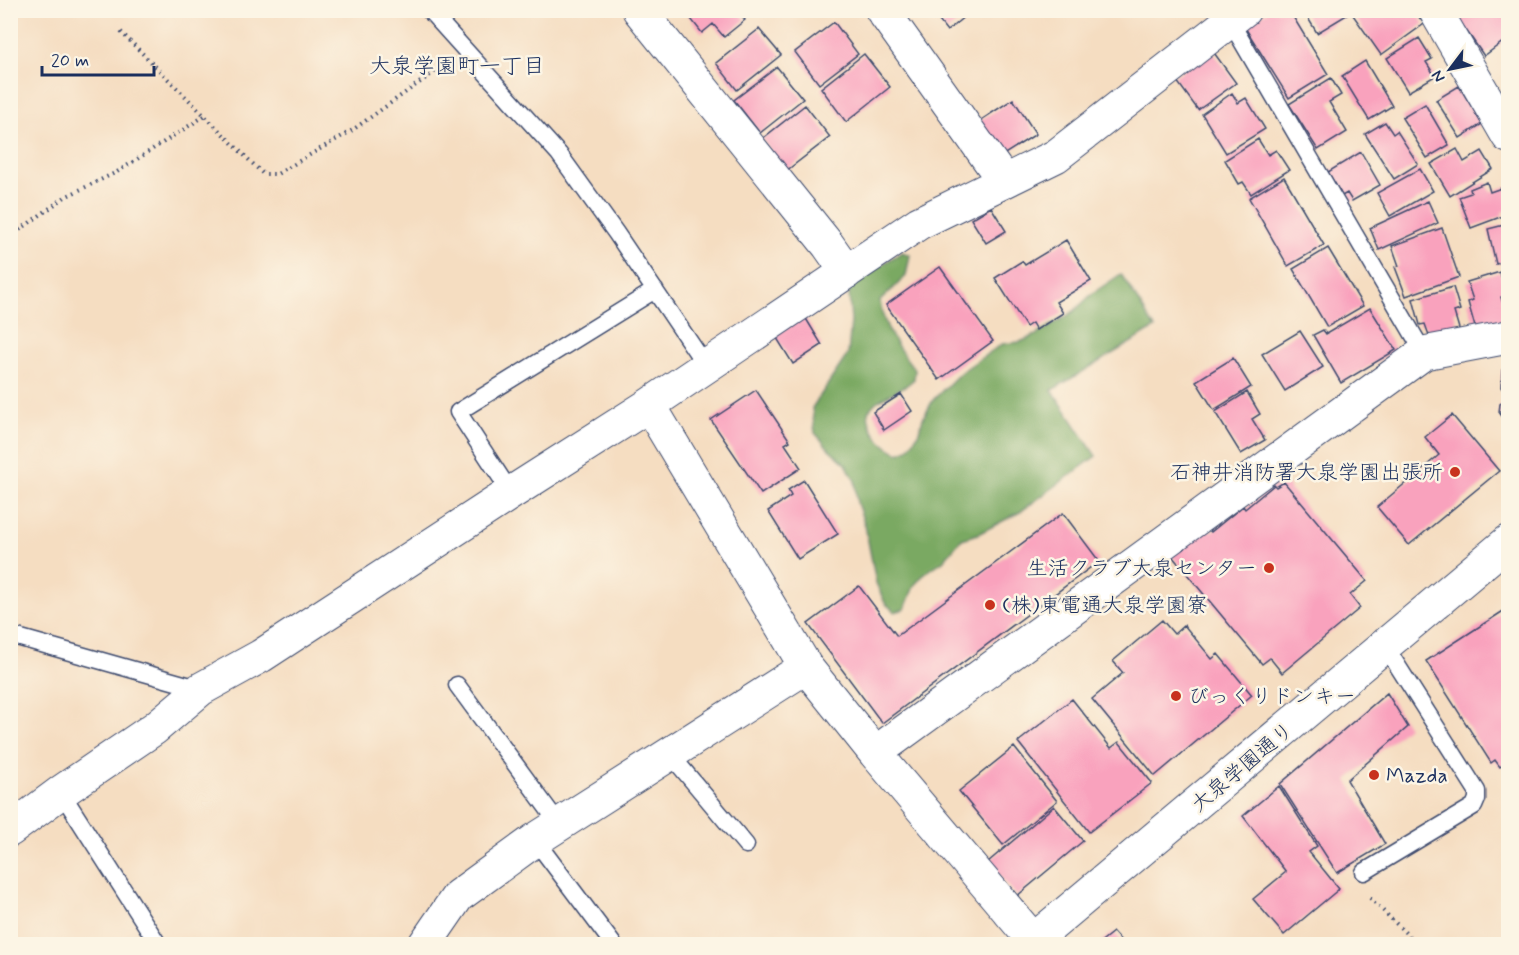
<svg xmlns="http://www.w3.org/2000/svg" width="1519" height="955" viewBox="0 0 1519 955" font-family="Mynerve,'Klee One',sans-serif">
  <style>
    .forest { fill: #7aa962; stroke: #4a6c60; stroke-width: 1.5 }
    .building { fill: #f9a2bd }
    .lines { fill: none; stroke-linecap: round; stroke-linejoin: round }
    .lane-casing { stroke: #3c496d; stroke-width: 19 }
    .street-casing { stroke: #3c496d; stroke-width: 35 }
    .secondary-casing { stroke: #3c496d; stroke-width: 35 }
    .path { stroke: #3c496d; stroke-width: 4; stroke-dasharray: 1.5 4.5; stroke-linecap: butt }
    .lane { stroke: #fff; stroke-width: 16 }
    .street { stroke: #fff; stroke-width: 33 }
    .secondary { stroke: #fff; stroke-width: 33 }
    .poi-dot { fill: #c8321e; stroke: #fcf5e5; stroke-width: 2 }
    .labels { text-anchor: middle; stroke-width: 5; stroke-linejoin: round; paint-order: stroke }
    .poi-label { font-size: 21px; fill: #1b2f5e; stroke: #fcf5e5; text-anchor: start }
    .street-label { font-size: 21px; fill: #1b2f5e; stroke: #fcf5e5 }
    .neighbourhood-label { font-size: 22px; fill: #1b2f5e; stroke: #fcf5e5 }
  </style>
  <rect width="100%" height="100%" fill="#fcf5e5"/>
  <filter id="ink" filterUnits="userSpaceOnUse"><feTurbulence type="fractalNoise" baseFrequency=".0167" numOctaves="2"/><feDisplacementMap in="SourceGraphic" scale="12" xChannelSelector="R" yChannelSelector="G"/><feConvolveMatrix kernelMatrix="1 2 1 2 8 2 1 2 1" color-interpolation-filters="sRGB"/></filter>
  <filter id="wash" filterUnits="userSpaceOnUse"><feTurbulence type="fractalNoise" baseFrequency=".008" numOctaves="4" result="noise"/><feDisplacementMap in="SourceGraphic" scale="24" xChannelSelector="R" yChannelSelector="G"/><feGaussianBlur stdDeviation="1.35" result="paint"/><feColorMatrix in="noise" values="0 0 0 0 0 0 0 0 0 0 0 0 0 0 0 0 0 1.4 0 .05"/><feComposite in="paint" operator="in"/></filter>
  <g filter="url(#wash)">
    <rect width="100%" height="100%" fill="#f5ddc1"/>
    <path class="forest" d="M902 252 910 255 906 276 880 301C883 328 899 349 915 370L914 379 907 385 876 402 868 411C868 431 882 446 899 453L908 449 918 434 923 418 933 400 961 372 1002 344 1020 342 1036 335 1073 312 1093 293 1121 274 1155 328 1052 390 1096 456 1020 512 978 534 962 539 943 561 925 573 914 586 905 609 895 612 885 603 876 583 865 525 857 503 855 481 846 464 830 450 815 433 812 408 848 354 851 321 849 293 855 281Z"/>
    <g id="blocks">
      <path class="building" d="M684 10H737L745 20 724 37 713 24 702 33Z
        M935 10H972L947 31 932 12Z
        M1270 10H1289L1328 74 1289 98 1244 26Z
        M1303 10H1348L1350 13 1317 33Z
        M1360 10H1414L1424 24 1381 55 1353 15Z
        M1460 10H1501L1508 21V38L1484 56 1455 14Z
        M834 22 858 54 819 84 795 52Z
        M759 29 781 55 737 90 716 63Z
        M1419 38 1432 59 1426 62 1435 76 1408 92 1387 58Z
        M1212 50 1236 83 1198 110 1174 77Z
        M864 54 890 87 846 122 821 88Z
        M1365 61 1392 106 1369 120 1342 76Z
        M777 67 803 99 760 133 734 100Z
        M1331 78 1341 95 1329 102 1347 132 1318 150 1289 104Z
        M1459 86 1482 124 1460 138 1436 100Z
        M1232 93 1238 103 1246 98 1265 129 1226 153 1202 114Z
        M1013 99 1036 134 1000 157 978 122Z
        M1425 104 1449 145 1427 158 1402 118Z
        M805 105 830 137 786 171 762 139Z
        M1385 122 1393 134 1397 131 1418 164 1394 179 1365 134Z
        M1258 139 1268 155 1276 150 1289 170 1251 194 1243 182 1239 184 1225 160Z
        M1457 149 1464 162 1482 151 1493 169 1450 196 1431 164Z
        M1361 152 1380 185 1352 201 1347 193 1342 196 1328 172Z
        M1420 169 1433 191 1390 216 1377 193Z
        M1284 177 1324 245 1288 266 1249 198Z
        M1487 182 1490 192 1507 186 1508 210 1502 212 1503 216 1471 228 1459 197 1471 193 1470 189Z
        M1428 201 1438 223 1379 250 1370 228Z
        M991 207 1006 231 986 243 971 219Z
        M1508 224V261L1496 264 1488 229Z
        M1442 228 1459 277 1406 296 1395 267 1399 266 1392 246Z
        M1066 240 1091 281 1056 302 1063 313 1036 330 1032 323 1026 327 995 278 1022 261 1025 265Z
        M1328 248 1363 306 1327 327 1293 269Z
        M940 267 993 341 939 380 886 305Z
        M1500 272 1507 296 1501 297 1508 320 1493 324 1477 334 1468 302 1473 300 1467 282Z
        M1453 287 1460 310 1454 312 1460 332 1430 338 1425 324 1420 325 1413 299Z
        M1370 308 1396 350 1341 383 1313 335 1323 330 1326 334Z
        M805 317 822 345 793 364 775 335Z
        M1300 331 1323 367 1285 391 1262 354Z
        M1233 358 1251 387 1214 410 1196 381Z
        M1508 366V425L1499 412 1500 404 1508 398 1501 387 1502 370Z
        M756 390 790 441 785 444 801 468 761 494 711 420Z
        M1247 392 1260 414 1252 419 1265 440 1241 454 1215 412Z
        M901 394 912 411 884 430 873 412Z
        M1452 415 1499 471 1409 545 1377 507 1439 455 1425 437Z
        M804 480 838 534 798 559 768 511 791 496 788 490Z
        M1284 482 1367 581 1350 595 1360 608 1282 673 1270 658 1262 664 1172 556 1206 527 1211 532 1243 506 1245 509 1274 485 1276 487Z
        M1063 513 1099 561 882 723 808 624 859 586 897 636Z
        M1508 608V761L1500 767 1495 760 1491 763 1426 661Z
        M1162 620 1174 634 1184 625 1212 659 1218 654 1252 695 1155 776 1092 699 1123 673 1113 661Z
        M1387 693 1408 727 1347 780 1385 844 1337 873 1280 784Z
        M1072 699 1111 748 1119 742 1152 783 1089 832 1018 742Z
        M1014 747 1057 801 1003 845 959 791Z
        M1279 786 1317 846 1309 852 1339 889 1284 935 1253 899 1286 872 1243 816Z
        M1054 806 1083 841 1017 896 988 862Z
        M1113 932 1124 944H1098Z"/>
    </g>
  </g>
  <g filter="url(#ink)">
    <use href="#blocks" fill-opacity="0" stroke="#3c496d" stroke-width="1.5"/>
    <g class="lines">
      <defs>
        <path id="lane" d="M429 10 559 154 616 233 706 366
          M1230 21 1424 353
          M511 493 458 412 655 290
          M10 635 201 689
          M457 685 559 824
          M670 754 746 845
          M61 792 158 944
          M535 840 613 944
          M1364 872 1474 806 1477 799V791L1385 646"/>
        <path id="street" d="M639 10 828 245 847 272
          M882 10 1004 181
          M1435 10 1508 136
          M649 405 806 667 875 753 1034 941
          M875 753 1424 353 1508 337
          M10 830 61 792 155 728 201 689 261 656 511 493 649 405 919 223 1056 156 1244 10
          M425 944 458 896 535 840 806 667"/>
        <path id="secondary" d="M1029 944 1508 542"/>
      </defs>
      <use href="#lane" class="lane-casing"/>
      <use href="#street" class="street-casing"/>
      <use href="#secondary" class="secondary-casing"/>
      <path class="path" d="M121 32 263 174H277L351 131 443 66
        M10 237 65 197 117 172 206 115
        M1370 898 1417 944"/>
      <use href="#lane" class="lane"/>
      <use href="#street" class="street"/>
      <use href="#secondary" class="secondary"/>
    </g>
  </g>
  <g class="poi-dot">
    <circle cx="1455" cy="472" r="6"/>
    <circle cx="1269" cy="568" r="6"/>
    <circle cx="990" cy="605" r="6"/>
    <circle cx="1176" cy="696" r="6"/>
    <circle cx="1374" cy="775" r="6"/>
  </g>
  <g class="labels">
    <g class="poi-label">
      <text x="1443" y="479" text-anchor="end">石神井消防署大泉学園出張所</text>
      <text x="1257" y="575" text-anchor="end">生活クラブ大泉センター</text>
      <text x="1002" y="612">(株)東電通大泉学園寮</text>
      <text x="1188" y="703">びっくりドンキー</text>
      <text x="1386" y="782">Mazda</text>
    </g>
    <g class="street-label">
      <text transform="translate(1242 767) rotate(-40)" y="7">大泉学園通り</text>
    </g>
    <g class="neighbourhood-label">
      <text x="457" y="73">大泉学園町一丁目</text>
    </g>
  </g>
  <rect width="1519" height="955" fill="none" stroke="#fcf5e5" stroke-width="36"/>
  <g transform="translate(1450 69) rotate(238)" stroke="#fcf5e5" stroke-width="4.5" paint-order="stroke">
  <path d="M0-4.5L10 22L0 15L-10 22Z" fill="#1b2f5e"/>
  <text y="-9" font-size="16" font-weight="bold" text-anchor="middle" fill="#1b2f5e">N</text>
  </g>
  <path d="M42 66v9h112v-9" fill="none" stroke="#1b2f5e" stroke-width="3"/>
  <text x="51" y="66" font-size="18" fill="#1b2f5e" stroke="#fcf5e5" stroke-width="4.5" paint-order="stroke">20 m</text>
</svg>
